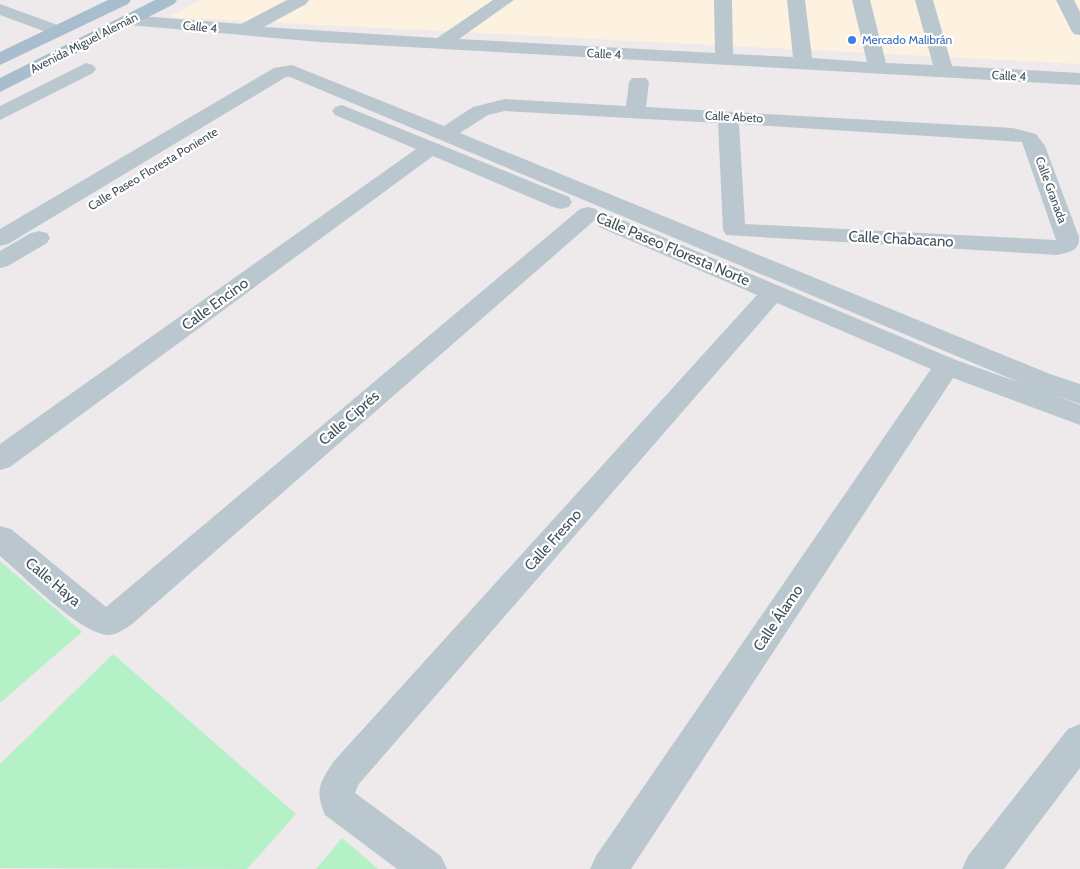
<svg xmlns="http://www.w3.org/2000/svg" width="1080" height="869" viewBox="0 0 1080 869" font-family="Cabin,sans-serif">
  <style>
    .commercial { fill: #fdf2e0 }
    .green { fill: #b4f1c7 }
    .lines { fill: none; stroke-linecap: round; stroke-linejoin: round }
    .minor { fill: #bac7cf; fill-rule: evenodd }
    .major { fill: #a8bdcd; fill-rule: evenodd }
    .shop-dot { fill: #3f7fe0; stroke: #fff; stroke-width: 2 }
    .labels { text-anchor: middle; stroke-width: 4.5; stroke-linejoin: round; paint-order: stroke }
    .far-street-label { font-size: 12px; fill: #425059; stroke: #fff }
    .far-shop-label { font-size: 12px; fill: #366cbe; stroke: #fff; text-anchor: start }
    .street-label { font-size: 15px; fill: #425059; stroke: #fff }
  </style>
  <rect width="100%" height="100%" fill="#eeeaeb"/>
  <path class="commercial" d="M201 0H1080V64L169 17Z"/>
  <path class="green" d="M0 561 82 632 0 703Z
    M113 654 296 814 247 869 0 868V764Z
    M342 838 378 869H316Z"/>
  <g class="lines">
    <path class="minor" d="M287 0H309L306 4 264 27 437 38 493 0H514L459 39 715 53 714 0H732L733 54 793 57 787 0H805L812 58 867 62 852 0H870L886 63 933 65 915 0H933L952 66 1080 73V85L320 42 129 25 123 24 120 20 123 16 129 15 241 24Z
      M1056 0H1074L1080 12V35L1074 34 1071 30Z
      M0 4 63 27 66 31 63 35 57 36 0 15Z
      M86 63 93 65 96 69 93 73 0 120V106Z
      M292 65 444 126 473 107 505 99 626 106 629 82 632 78H646L649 82 646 107 1013 128 1036 134 1045 146 1079 237C1080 251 1070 252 1058 255L726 235 723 230 718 123 505 111 488 115 460 133 1050 374 1080 384V404L1055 395 1080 405V425L953 378 631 869H590L596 856 931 369 777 303 358 785 355 793 441 856 447 869H397L325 815C315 790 319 783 334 761L757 295 599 227 596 222 599 217 607 215 615 217 956 360 1021 383 290 77H286L8 244 0 246V229L274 68ZM739 124 1022 142 1056 240 745 224Z
      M342 105 569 197 572 202 569 207 561 209 553 207 433 156 10 467 0 470V444L416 149 335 115 332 111 335 107Z
      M588 207 596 209 599 214 596 219 131 625C124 629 115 636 107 635 78 632 24 576 0 556V526L11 529 106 607 580 209Z
      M39 231 47 233 50 238 47 243 8 266 0 268V251L31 233Z
      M1080 724V768L1004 869H962L968 856 1068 729Z"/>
    <path class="major" d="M108 0H131L128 4 0 65V52Z
      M155 0H177L174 4 0 92V78Z"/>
  </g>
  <circle class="shop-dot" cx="852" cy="40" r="5"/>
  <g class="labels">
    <g class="far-street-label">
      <text transform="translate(200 27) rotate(6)" y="4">Calle 4</text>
      <text transform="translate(84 43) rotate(-27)" y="4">Avenida Miguel Alemán</text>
      <text transform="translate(604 54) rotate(3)" y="4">Calle 4</text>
      <text transform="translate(1009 76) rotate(3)" y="4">Calle 4</text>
      <text transform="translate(734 117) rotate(3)" y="4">Calle Abeto</text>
      <text transform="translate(153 169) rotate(-31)" y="4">Calle Paseo Floresta Poniente</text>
      <text transform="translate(1051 190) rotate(70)" y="4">Calle Granada</text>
    </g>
    <g class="far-shop-label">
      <text x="862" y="44">Mercado Malibrán</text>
    </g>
    <g class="street-label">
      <text transform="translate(901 239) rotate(3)" y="5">Calle Chabacano</text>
      <text transform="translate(673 249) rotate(23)" y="5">Calle Paseo Floresta Norte</text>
      <text transform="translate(215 304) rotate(-36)" y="5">Calle Encino</text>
      <text transform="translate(349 418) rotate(-41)" y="5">Calle Ciprés</text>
      <text transform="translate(553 540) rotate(-48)" y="5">Calle Fresno</text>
      <text transform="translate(53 582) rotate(40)" y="5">Calle Haya</text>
      <text transform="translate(778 618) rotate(-56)" y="5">Calle Álamo</text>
    </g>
  </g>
</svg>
